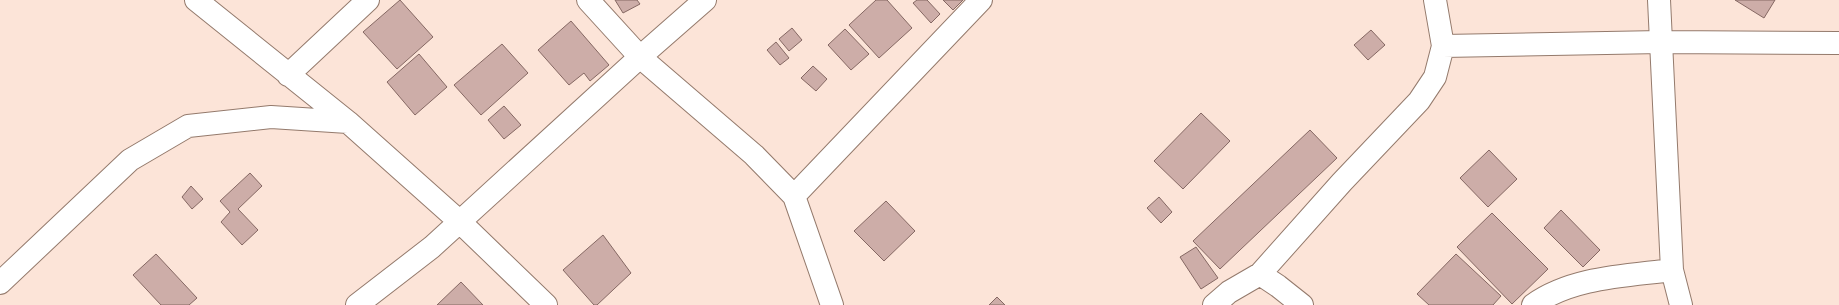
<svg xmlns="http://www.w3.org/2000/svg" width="1839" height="305" viewBox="0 0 1839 305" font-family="'Public Sans',sans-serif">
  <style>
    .building { fill: #cdada8; stroke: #856863 }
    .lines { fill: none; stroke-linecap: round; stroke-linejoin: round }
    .minor-casing { stroke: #947a6c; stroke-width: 24 }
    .minor { stroke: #fff; stroke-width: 22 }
  </style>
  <rect width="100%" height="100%" fill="#fce4d8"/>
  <path class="building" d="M400 0 433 37 397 69 363 32Z
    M615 0H637L640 4 623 13Z
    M876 0H887L912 28 879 58 849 25Z
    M917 0H927L940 14 931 23 913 3Z
    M943 0H963L953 10Z
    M1735 0H1775L1764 18Z
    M571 21 609 65 590 81 584 73 569 85 538 50Z
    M792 28 802 40 789 51 779 39Z
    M845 29 869 54 851 70 828 45Z
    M1371 30 1385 45 1368 60 1354 45Z
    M776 42 789 58 780 65 767 50Z
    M502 44 528 73 481 115 454 85Z
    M419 54 447 87 415 115 387 82Z
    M813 66 827 79 816 91 801 78Z
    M504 106 521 125 504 139 488 120Z
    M1201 113 1230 141 1183 189 1154 161Z
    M1310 130 1337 158 1220 269 1193 241Z
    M1489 150 1517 179 1488 207 1460 178Z
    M250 173 262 186 238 209 258 230 242 245 221 222 230 212 220 201Z
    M191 186 203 199 192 209 182 197Z
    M1159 197 1172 212 1161 223 1147 208Z
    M886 201 915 231 884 261 854 231Z
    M1561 210 1600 250 1583 267 1544 228Z
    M1492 213 1548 269 1512 304 1457 247Z
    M603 235 631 273 597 305H594L563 270Z
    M1196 247 1218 278 1201 289 1180 257Z
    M156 254 197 298 189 305H161L133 275Z
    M1456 254 1501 296 1493 305H1429L1417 294Z
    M461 282 483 305H437Z
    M997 297 1005 305H989Z"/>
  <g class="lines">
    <defs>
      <path id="minor" d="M196 0 348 122 459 221 546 305
        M588 0 640 57 754 155 794 196 832 305
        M1659 0 1672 270 1681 305
        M1443 46 1661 42 1839 43
        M288 75 368 0
        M794 196 981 0
        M1260 274 1342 182 1419 101 1435 77 1443 46 1435 0
        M0 283 130 160 188 126 271 117 348 122
        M357 305 432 247 640 57 705 0
        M1214 305 1229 292 1260 274 1278 286 1302 305
        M1533 305C1572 277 1626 276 1672 270"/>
    </defs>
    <use href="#minor" class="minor-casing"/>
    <use href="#minor" class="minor"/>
  </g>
</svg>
